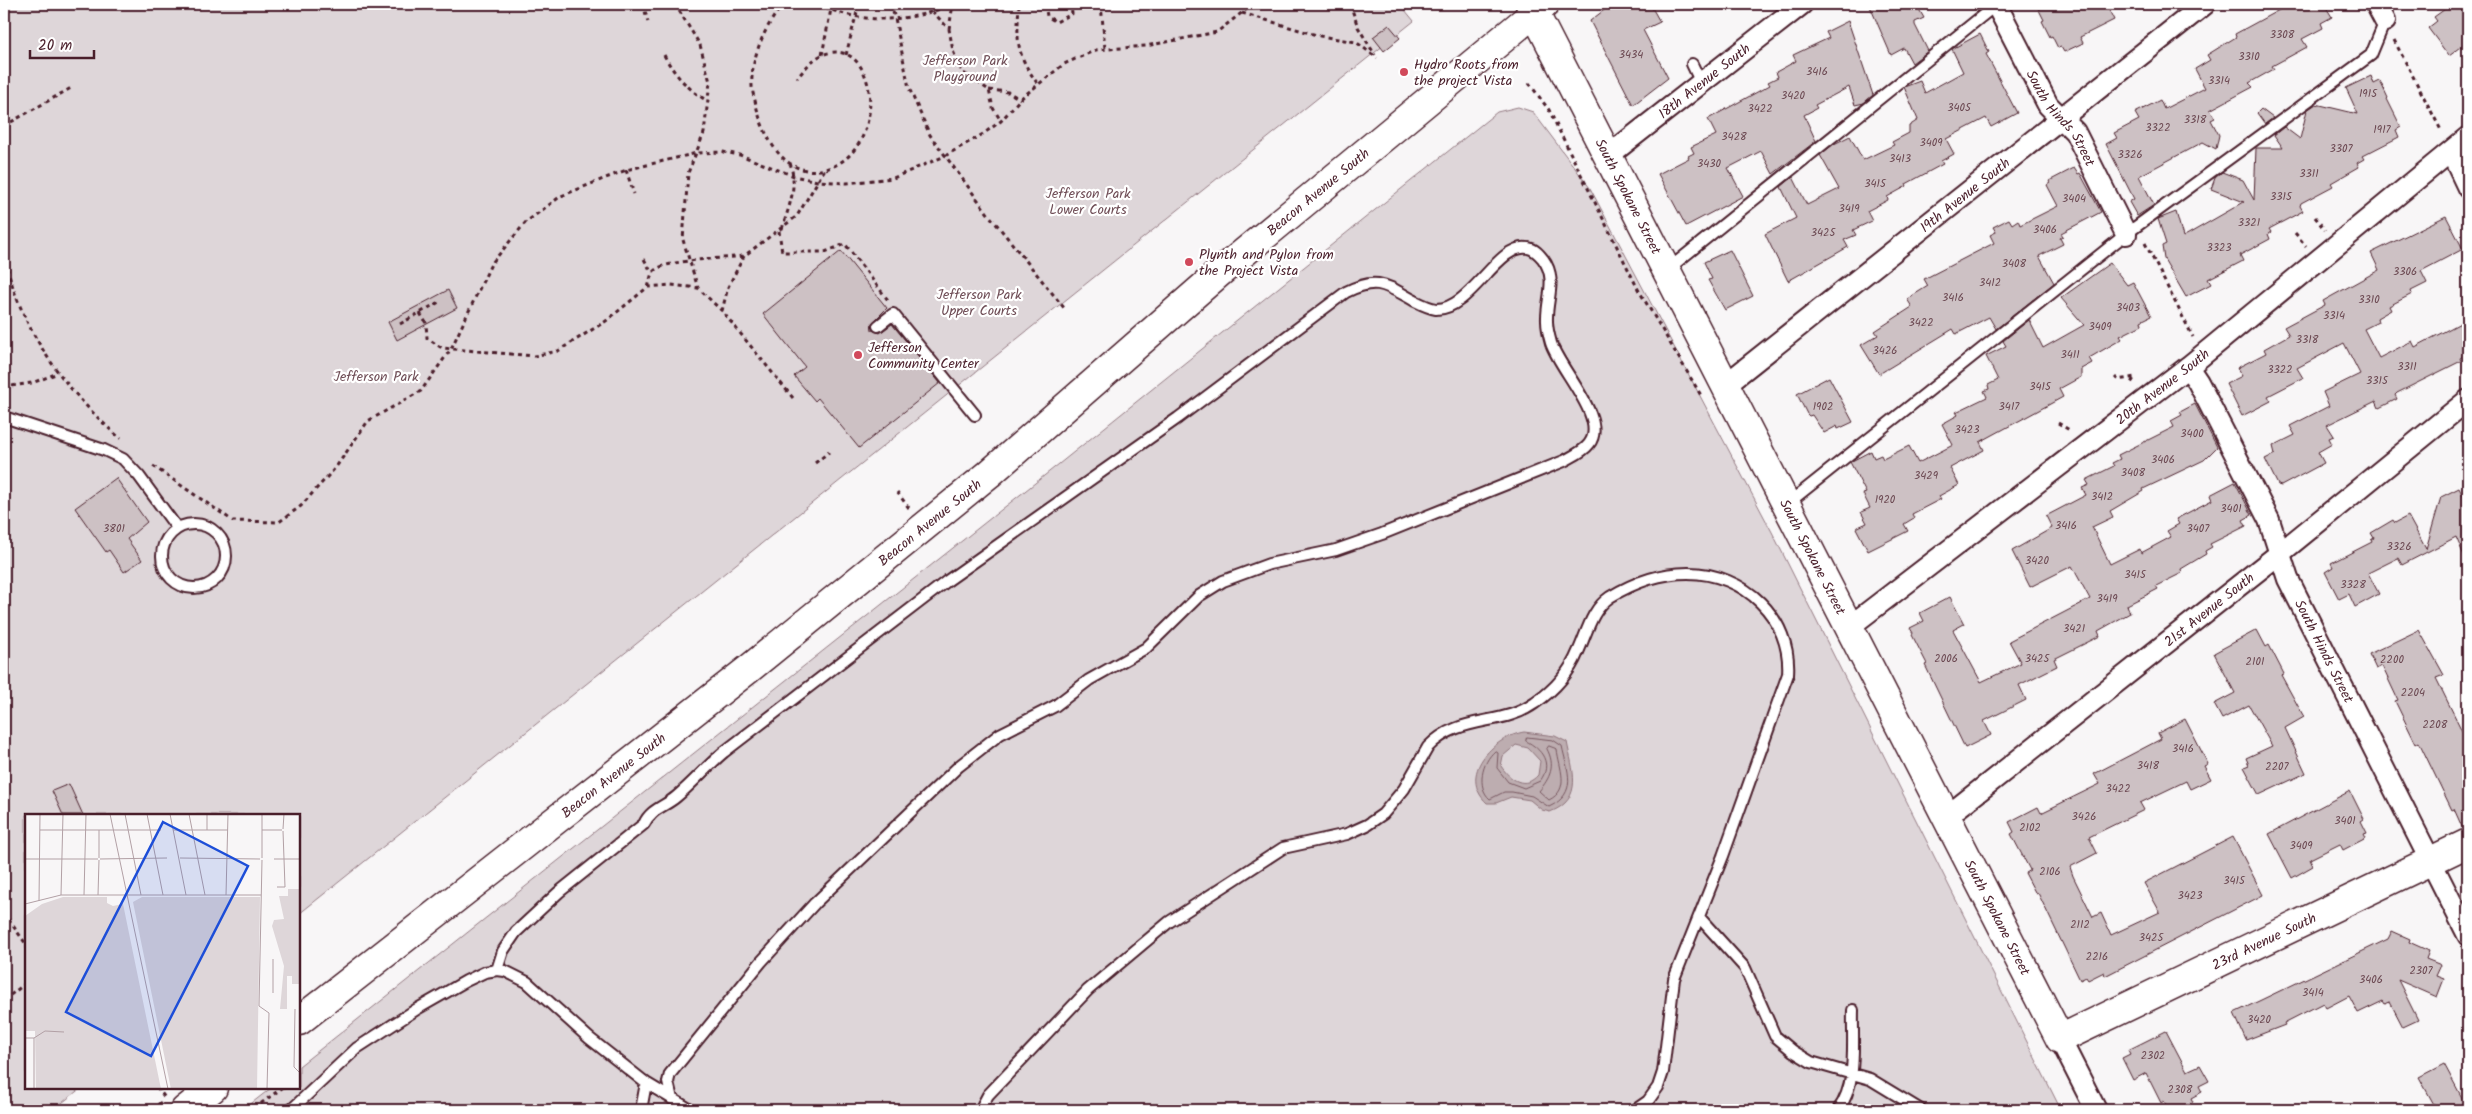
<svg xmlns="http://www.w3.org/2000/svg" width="2472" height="1114" viewBox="0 0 2472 1114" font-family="Kalam,sans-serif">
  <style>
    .green { fill: #ded6d9; stroke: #947a82 }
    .water { fill: #bdadb0; stroke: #8f747b; fill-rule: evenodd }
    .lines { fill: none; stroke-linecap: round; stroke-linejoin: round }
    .shore { stroke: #785860; stroke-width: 1 }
    .building { fill: #cdc1c4; stroke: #4a1f2b }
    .lane-casing { stroke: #4a1f2b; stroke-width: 14 }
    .street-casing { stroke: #4a1f2b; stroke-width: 24 }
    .secondary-casing { stroke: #4a1f2b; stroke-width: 31 }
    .path { stroke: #4a1f2b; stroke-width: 3; stroke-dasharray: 4 4; stroke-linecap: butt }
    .lane { stroke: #fff; stroke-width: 10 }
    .street { stroke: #fff; stroke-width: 20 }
    .secondary { stroke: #fff; stroke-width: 28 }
    .poi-dot { fill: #d1495b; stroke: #fff; stroke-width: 2 }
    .labels { text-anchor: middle; stroke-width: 4.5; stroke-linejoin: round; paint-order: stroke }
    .number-label { font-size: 11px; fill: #6b4851 }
    .park-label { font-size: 14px; fill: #6f4d56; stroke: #fff }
    .poi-label { font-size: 14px; fill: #4a1f2b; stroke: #fff; text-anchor: start }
    .street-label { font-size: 14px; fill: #4a1f2b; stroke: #fff }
    .inset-road { fill: none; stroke: #b2a0a5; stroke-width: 1 }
    .view { fill: #1d4ed8; fill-opacity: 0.15; stroke: #1d4ed8; stroke-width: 2.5 }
    .inset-edge { fill: none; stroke: #4a1f2b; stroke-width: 2.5 }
  </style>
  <rect width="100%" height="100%" fill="#f8f6f7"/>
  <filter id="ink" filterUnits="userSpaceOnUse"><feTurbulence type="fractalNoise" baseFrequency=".02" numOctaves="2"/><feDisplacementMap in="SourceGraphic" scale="10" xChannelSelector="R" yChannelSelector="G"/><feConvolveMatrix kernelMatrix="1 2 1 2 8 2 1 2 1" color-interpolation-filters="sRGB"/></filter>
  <g filter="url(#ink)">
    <path class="green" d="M4 4H1400L1414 21 299 914V815H26V1088H81L53 1110H4Z
      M1518 107 1533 112 1590 188 1772 532 2061 1110H243L271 1088H299V1066L1059 464 1497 112Z"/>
    <path class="water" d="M1524 732 1555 736 1567 742C1572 769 1585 799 1550 812L1542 810 1530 800 1511 797 1496 803H1487C1457 775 1493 737 1524 732ZM1516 745 1528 748 1540 761 1538 775C1525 790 1510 780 1501 766L1503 756Z"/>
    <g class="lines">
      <path class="shore" d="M1527 737 1553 740 1562 746C1567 770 1579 793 1549 807L1532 796 1512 792H1504L1490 799C1476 787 1482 762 1495 751L1498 753 1497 768 1508 782 1524 788 1540 781C1553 764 1542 749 1526 741Z
        M1549 746 1557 749C1559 768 1571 789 1549 800L1539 791C1550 778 1556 766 1547 749Z"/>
    </g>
    <path class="building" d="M1612 4H1650L1660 22 1643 30 1668 78 1633 105 1590 21Z
      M1869 4H1916L1924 18 1915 22V25L1928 51 1912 63 1904 48 1891 55Z
      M2048 4H2106L2114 20 2080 37 2083 43 2064 52 2061 47 2058 48 2052 36 2050 37 2042 21 2044 20 2038 8Z
      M2290 4H2324L2332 17 2321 23 2323 28 2302 39 2307 47 2272 66 2274 69 2249 83 2253 87 2210 110 2215 118 2211 120 2219 135 2216 149 2203 142 2139 176 2154 205 2137 216 2129 202 2134 199 2106 144 2117 138 2114 133 2139 120 2135 113 2160 100 2164 109 2205 88 2195 69 2210 60 2207 55 2236 37 2235 34Z
      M2452 4H2460L2468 14V42L2449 56 2428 28 2437 21 2434 17Z
      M1848 21 1873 95 1864 103 1855 105 1849 87 1815 105 1817 108 1804 115 1816 141 1773 174 1761 151 1728 168 1743 196 1686 226 1658 174 1689 158 1688 156 1694 153 1691 147 1716 135 1708 119 1770 85 1768 82 1778 77 1776 72 1796 61 1793 55 1829 38 1826 32Z
      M1389 25 1400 38 1384 51 1373 37Z
      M1980 34 1989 52 1986 54 2017 113 1991 127 1986 118 1946 139 1954 154 1941 161 1943 164 1906 184 1907 186 1887 197 1888 200 1867 211 1872 221 1853 230 1856 235 1844 240 1848 247 1788 281 1765 234 1796 218 1781 187 1793 177 1807 205 1839 189 1820 155 1834 144 1850 136 1863 160 1894 145 1892 142 1909 133V126L1918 120 1904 87 1920 81 1925 93 1963 72 1952 49Z
      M2371 76 2374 84 2380 81 2388 98 2387 99 2401 127 2396 130 2399 137 2362 156 2364 159 2357 163 2359 167 2331 183 2333 186 2301 203 2300 206 2303 211 2269 229 2271 232 2268 234 2270 239 2240 255 2243 261 2208 279 2211 284 2186 297 2164 259 2162 246 2166 244 2158 219 2176 212 2183 237 2244 202 2211 189 2215 178 2222 172 2243 180 2254 200 2256 148H2283L2274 135 2284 127 2300 139 2307 110 2316 104 2358 114 2346 88Z
      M2261 109 2273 118 2265 124 2257 113Z
      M2074 168 2078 174 2080 173 2101 212 2061 233 2063 236 2060 238 2063 244 2039 256 2054 283 1996 329 1989 317 1956 334 1953 329 1879 374 1861 345 1878 335 1875 331 1912 307 1907 299 1928 286 1924 279 1994 243 1990 235 1996 232 1993 227 2009 219 2012 224 2018 220 2020 225 2058 206 2047 185 2050 183 2049 181Z
      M2446 216 2463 249 2421 271 2427 283 2411 291 2412 294 2389 306 2391 310 2377 318 2378 322 2364 329 2379 358 2412 341 2415 347 2468 319V353L2460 358 2461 361 2397 393 2395 395 2397 399 2379 408 2376 401 2327 425 2334 436 2329 438 2332 444 2318 452 2324 463 2281 486 2278 485 2265 459 2275 454 2273 446 2295 435 2290 426 2329 406 2323 392 2360 374 2344 343 2297 368 2303 378 2268 396 2271 401 2242 416 2226 384 2242 376 2237 368 2266 353 2264 349 2289 335 2284 327 2325 305 2323 301 2379 270 2371 253Z
      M1730 250 1753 296 1725 310 1708 280 1712 279 1704 262Z
      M841 251 887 308 872 323V330L880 333 892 324 940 383 859 448 818 398 815 401 794 376 805 367 763 314Z
      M2110 263 2127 285 2133 282 2151 316 2141 321 2142 325 2120 336 2122 339 2089 358 2092 363 2081 369V377L2059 389 2063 397 1980 442 1984 450 1950 468 1959 485 1939 496 1941 499 1912 514 1914 518 1904 524 1908 531 1868 551 1856 528 1867 523 1861 512 1870 508 1863 494 1866 493 1850 462 1871 451 1874 458 1881 455 1883 459 1909 446 1918 463 1953 445 1942 424 1958 415 1956 412 1987 397 1984 391 1989 389 1988 385 1998 380 1986 356 2006 346 2003 341 2029 320 2043 348 2084 325 2061 298Z
      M448 290 457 308 397 340 388 322Z
      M1829 377 1853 422 1838 429 1837 426 1824 433 1812 415 1809 416 1807 414 1797 394Z
      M2195 404 2217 447 2204 460 2143 489 2144 491 2110 511 2113 517 2092 527 2110 564 2140 549 2141 553 2171 537 2167 531 2179 524 2176 519 2210 501 2212 500 2210 495 2235 482 2252 515 2243 520 2246 526 2210 544 2212 547 2205 551 2206 554 2181 569 2182 573 2156 586 2158 589 2127 605 2130 613 2098 631 2100 636 2054 659 2057 666 2019 685 2026 700 1984 721 1991 735 1965 748 1925 665 1927 664 1912 635 1913 633 1910 628 1924 621 1920 613 1950 597 1964 624 1953 630 1981 682 2021 663 2009 641 2090 599 2072 566 2030 587 2012 551 2052 528 2046 516 2086 495 2082 488 2089 485 2086 480 2114 466 2112 463 2120 459 2118 455 2174 427 2171 421 2182 415 2180 412Z
      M116 478 147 522 127 539 142 560 124 572 109 550 106 552 75 508Z
      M2459 488 2468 506V565L2456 537 2402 565 2398 558 2368 573 2379 594 2355 607 2349 594 2339 599 2325 572 2333 567 2331 563 2372 542 2371 540 2374 538 2371 533 2393 520 2395 523 2408 516 2426 549 2441 497Z
      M2257 630 2266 647 2269 645 2284 674 2281 675 2304 717 2285 728 2306 773 2259 795 2244 767 2249 765 2246 758 2272 746 2249 705 2222 719 2214 704 2235 693 2214 653Z
      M2419 630 2444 675 2436 678 2468 743V828L2463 829 2454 809 2452 810 2419 742 2416 744 2395 701 2398 700 2382 666 2376 669 2369 654Z
      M2185 719 2208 764 2204 766 2211 779 2190 789 2186 781 2140 803 2144 810 2089 837 2097 853 2070 867 2073 876 2093 917 2101 913 2111 935 2160 912 2144 883 2233 837 2263 895 2105 976 2104 972 2088 980 2086 977 2080 980 2038 893 2036 894 2025 873 2030 870 2011 834 2014 832 2009 822 2038 807 2041 813 2100 784 2094 774 2161 739 2158 733Z
      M69 784 83 815H63L52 791Z
      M2350 791 2364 819 2361 821 2367 833 2364 834 2366 838 2343 850 2340 844 2310 859 2313 866 2292 878 2269 834Z
      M2392 931 2410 939 2409 942 2429 951 2426 959 2441 965 2436 976 2444 979 2437 997 2398 980 2418 1020 2403 1027 2390 1002 2385 1004 2383 1001 2358 1013 2349 996 2326 1008 2323 1003 2284 1023 2285 1025 2246 1040 2234 1013 2388 939Z
      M2166 1031 2187 1071 2200 1065 2209 1081 2199 1086 2202 1092 2191 1098 2193 1102 2177 1110H2169L2164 1101 2161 1103 2146 1073 2133 1080 2122 1058 2130 1054 2128 1050Z
      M2444 1064 2468 1109V1110H2437L2419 1077Z"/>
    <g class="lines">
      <defs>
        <path id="lane" d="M1692 64 1701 83
          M1667 270 1997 4
          M878 326 893 314 975 415
          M4 417 104 450 123 459 139 476 177 528
          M1787 504 2126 234 2371 55 2385 21
          M162 556a32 32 0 1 1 64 0a32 32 0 1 1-64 0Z
          M1699 917 1745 968 1775 1036 1793 1051 1811 1062 1870 1079 1921 1110
          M497 970 503 951 516 932 559 892 644 824C651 809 664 807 676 797 693 783 707 766 724 752L947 581 1178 418 1346 292C1377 276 1386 285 1415 301 1421 304 1429 308 1436 309 1471 310 1498 242 1528 248 1535 249 1539 254 1543 259 1558 279 1546 299 1547 321 1547 328 1549 336 1551 343 1559 369 1609 420 1589 444 1583 452 1573 456 1564 461L1382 534 1336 550 1269 564 1223 581 1199 596 1146 648 1089 680 1055 706 1000 734 959 766 815 903 761 962 670 1074 668 1082 672 1099
          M291 1110 357 1048 417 1009 466 981 485 972 497 970 505 971 527 982 589 1038 646 1083 691 1110
          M641 1110 646 1083
          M980 1110 988 1095 1088 990 1169 922 1283 848 1347 834 1367 825 1383 814 1404 789 1428 747C1459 714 1502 727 1535 703 1554 690 1569 674 1578 652 1587 633 1591 610 1610 597 1633 583 1661 573 1688 573 1744 573 1792 618 1788 674L1723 856 1674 979 1663 1072 1658 1087 1648 1101 1635 1110
          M1838 1110C1858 1084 1852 1042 1853 1010"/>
        <g id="street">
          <path id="s1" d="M1996 4 2048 105 2075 132 2126 234"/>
          <path d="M2376 4 2385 21"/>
          <path d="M2451 152 2468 188"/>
          <path id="s2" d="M1608 156 1802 4"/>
          <path id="s3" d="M2188 367 2198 382 2269 520 2288 579 2468 935"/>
          <path id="s4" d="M1725 385 2205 4"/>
          <path id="s5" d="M1849 627 2188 367 2468 137"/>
          <path id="s6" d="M1946 817 2279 554 2468 400"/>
          <path d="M2060 1039 2096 1110"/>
        </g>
        <g id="secondary">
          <path id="s7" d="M1530 4 2060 1039 2468 843"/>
          <path id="s8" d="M299 1021 750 668 989 474 1218 274 1545 4"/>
          <path d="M185 1110 213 1088"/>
        </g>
      </defs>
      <use href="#lane" class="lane-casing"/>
      <use href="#street" class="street-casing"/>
      <use href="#secondary" class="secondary-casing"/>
      <path class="path" d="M643 4 648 22
        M675 4 700 45 710 82 704 133 688 173 683 240 698 288 722 311
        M784 4C766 23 750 59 752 86 752 92 755 99 756 105 764 137 784 179 825 169 891 152 879 32 822 55 812 59 804 70 797 78
        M818 4C858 24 910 24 951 4
        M890 4 895 18 909 88 930 135 989 215 1065 309
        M1019 4C1017 41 1015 53 1038 84
        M1045 4 1047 16 1056 22 1072 14 1071 4
        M1101 4 1105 49
        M1350 4 1358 27 1375 55
        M932 11 949 29 953 51 962 72 989 90 993 108 1001 121
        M1242 13 1320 36 1356 42 1377 58
        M949 29 953 4
        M2394 40 2442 132
        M664 55C675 76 689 90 709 102
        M822 55 832 4
        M846 55 859 4
        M1529 83 1549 110 1638 289 1702 397
        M989 90 1008 92 1020 99
        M4 126 71 88
        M626 170 634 194
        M2315 217 2325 230
        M782 229C789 206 798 187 790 163
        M779 231 782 252H825L845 244 888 300
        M2295 233 2306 246
        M2145 243 2193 337
        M4 252C17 326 65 391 121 439
        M644 259 652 273
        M648 287C650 283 650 276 653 272 663 259 725 259 743 256
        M420 313 426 323 427 338 442 348 534 356 558 351 606 321 648 287 671 285 698 288
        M400 324 439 302
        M2115 377 2118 380 2135 377 2131 383
        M4 387 32 383 58 373
        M793 398 722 311 728 287 744 256 797 216 825 169
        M2058 423 2071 431
        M815 463 829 452
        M153 466 233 521 279 522 301 506 336 467 368 421 421 391 451 349 491 264 526 222 561 196 626 170 697 153 723 152 740 155 794 176 817 181 847 183 893 178 945 156 983 134 1001 121 1020 99 1064 64 1096 50 1146 46 1217 32 1253 4
        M897 492 909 508
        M4 913 26 944
        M4 1000 26 983
        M162 1088 159 1090 166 1099
        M249 1106 252 1110 282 1088
        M152 1110 161 1102"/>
      <use href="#lane" class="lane"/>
      <use href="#street" class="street"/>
      <use href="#secondary" class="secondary"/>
    </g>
  </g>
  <g class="poi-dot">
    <circle cx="1404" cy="72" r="5"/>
    <circle cx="1189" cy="262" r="5"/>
    <circle cx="858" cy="355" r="5"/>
  </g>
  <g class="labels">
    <g class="number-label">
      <text x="2282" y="38">3308</text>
      <text x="1631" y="58">3434</text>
      <text x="2249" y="60">3310</text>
      <text x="1817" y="75">3416</text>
      <text x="2219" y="84">3314</text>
      <text x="2368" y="97">1915</text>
      <text x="1793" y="99">3420</text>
      <text x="1959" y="111">3405</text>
      <text x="1760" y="112">3422</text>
      <text x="2195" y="123">3318</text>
      <text x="2158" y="131">3322</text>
      <text x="2382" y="133">1917</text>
      <text x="1734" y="140">3428</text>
      <text x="1931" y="146">3409</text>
      <text x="2341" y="152">3307</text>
      <text x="2130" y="158">3326</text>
      <text x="1900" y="162">3413</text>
      <text x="1709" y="167">3430</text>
      <text x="2309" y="177">3311</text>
      <text x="1875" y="187">3415</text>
      <text x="2281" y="200">3315</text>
      <text x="2074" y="202">3404</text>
      <text x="1849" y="212">3419</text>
      <text x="2249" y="226">3321</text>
      <text x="2045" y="233">3406</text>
      <text x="1823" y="236">3425</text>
      <text x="2219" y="251">3323</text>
      <text x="2014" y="267">3408</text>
      <text x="2405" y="275">3306</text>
      <text x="1990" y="286">3412</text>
      <text x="1953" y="301">3416</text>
      <text x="2369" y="303">3310</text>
      <text x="2128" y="311">3403</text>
      <text x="2334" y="319">3314</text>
      <text x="1921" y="326">3422</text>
      <text x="2100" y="330">3409</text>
      <text x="2307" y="343">3318</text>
      <text x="1885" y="354">3426</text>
      <text x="2070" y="358">3411</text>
      <text x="2407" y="370">3311</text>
      <text x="2280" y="373">3322</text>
      <text x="2377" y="384">3315</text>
      <text x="2040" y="390">3415</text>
      <text x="1823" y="410">1902</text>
      <text x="2009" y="410">3417</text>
      <text x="1967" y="433">3423</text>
      <text x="2192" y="437">3400</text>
      <text x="2163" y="463">3406</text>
      <text x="2133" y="476">3408</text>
      <text x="1926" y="479">3429</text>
      <text x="2102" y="500">3412</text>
      <text x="1885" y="503">1920</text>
      <text x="2231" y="512">3401</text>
      <text x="2066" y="529">3416</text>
      <text x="114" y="532">3801</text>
      <text x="2198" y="532">3407</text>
      <text x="2399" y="550">3326</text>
      <text x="2037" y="564">3420</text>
      <text x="2135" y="578">3415</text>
      <text x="2353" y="588">3328</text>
      <text x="2107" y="602">3419</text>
      <text x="2074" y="632">3421</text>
      <text x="1946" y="662">2006</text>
      <text x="2037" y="662">3425</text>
      <text x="2392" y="663">2200</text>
      <text x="2255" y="665">2101</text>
      <text x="2413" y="696">2204</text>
      <text x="2435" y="728">2208</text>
      <text x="2183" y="752">3416</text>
      <text x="2148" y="769">3418</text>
      <text x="2277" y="770">2207</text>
      <text x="2118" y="792">3422</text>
      <text x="2084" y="820">3426</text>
      <text x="2345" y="824">3401</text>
      <text x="2030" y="831">2102</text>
      <text x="2301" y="849">3409</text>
      <text x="2050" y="875">2106</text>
      <text x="2234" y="884">3415</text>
      <text x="2190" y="899">3423</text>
      <text x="2080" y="928">2112</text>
      <text x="2151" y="941">3425</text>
      <text x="2097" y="960">2216</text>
      <text x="2421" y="974">2307</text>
      <text x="2371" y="983">3406</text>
      <text x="2313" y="996">3414</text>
      <text x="2259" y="1023">3420</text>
      <text x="2153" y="1059">2302</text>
      <text x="2180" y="1093">2308</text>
    </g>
    <g class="park-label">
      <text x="965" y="65">Jefferson Park<tspan x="965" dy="16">Playground</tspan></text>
      <text x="1088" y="198">Jefferson Park<tspan x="1088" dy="16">Lower Courts</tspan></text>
      <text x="979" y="299">Jefferson Park<tspan x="979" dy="16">Upper Courts</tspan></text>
      <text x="376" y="381">Jefferson Park</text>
    </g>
    <g class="poi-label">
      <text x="1414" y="69">Hydro Roots from<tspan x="1414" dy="16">the project Vista</tspan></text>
      <text x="1199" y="259">Plynth and Pylon from<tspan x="1199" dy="16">the Project Vista</tspan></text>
      <text x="868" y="352">Jefferson<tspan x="868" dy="16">Community Center</tspan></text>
    </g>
    <g class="street-label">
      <text dy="5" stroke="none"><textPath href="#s2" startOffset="122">18th Avenue South</textPath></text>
      <text dy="5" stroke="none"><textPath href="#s1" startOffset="132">South Hinds Street</textPath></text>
      <text dy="5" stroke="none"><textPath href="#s8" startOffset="1314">Beacon Avenue South</textPath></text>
      <text dy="5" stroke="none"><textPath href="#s4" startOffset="306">19th Avenue South</textPath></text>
      <text dy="5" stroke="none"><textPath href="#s7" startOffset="216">South Spokane Street</textPath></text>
      <text dy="5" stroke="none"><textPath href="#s5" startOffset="395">20th Avenue South</textPath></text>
      <text dy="5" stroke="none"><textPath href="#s8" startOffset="804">Beacon Avenue South</textPath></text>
      <text dy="5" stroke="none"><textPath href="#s7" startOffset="621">South Spokane Street</textPath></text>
      <text dy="5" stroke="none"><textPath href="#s6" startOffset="335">21st Avenue South</textPath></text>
      <text dy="5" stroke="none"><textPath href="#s3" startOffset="316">South Hinds Street</textPath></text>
      <text dy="5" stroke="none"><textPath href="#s8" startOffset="399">Beacon Avenue South</textPath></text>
      <text dy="5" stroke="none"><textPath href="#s7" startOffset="1026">South Spokane Street</textPath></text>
      <text dy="5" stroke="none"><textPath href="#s7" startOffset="1389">23rd Avenue South</textPath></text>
    </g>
  </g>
  <g transform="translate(25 814)">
    <rect width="275" height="275" fill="#f8f6f7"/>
    <path d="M275 68V170H267V162H262V195H255L259 152 247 112 249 106 259 105 254 82H263V75H275ZM38 83H82V89L88 92 98 90 136 275H11L10 217H0V102L17 90ZM117 83H235L232 275H146L108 88Z" fill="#ded6d9"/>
    <path class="inset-road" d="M85 0 143 275M100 0 116 81M122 0 138 81M145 0 161 81M164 0 180 81M258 15 259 0M15 16H136M148 16H203M182 16V0M237 16H257M74 44V16M155 44 235 45M237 44V0M0 45H73M75 45 142 44M249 45H275M237 46 234 192 244 199 242 275M252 73H260L258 17M36 81 38 0M59 81 61 0M73 81 74 46M102 81H236M201 81 203 0M14 87 15 0M0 90 36 81H102M248 179V145M270 195 269 253 275 259M0 224H9L20 217 39 218M9 275V224"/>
    <path class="view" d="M138 8 223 52 126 242 41 198Z"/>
    <rect width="275" height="275" class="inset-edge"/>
  </g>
  <rect width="2472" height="1114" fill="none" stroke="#fff" stroke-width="20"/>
  <rect x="10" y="10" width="2452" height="1094" fill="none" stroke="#4a1f2b" stroke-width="2" filter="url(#ink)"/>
  <path d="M30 50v8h64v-8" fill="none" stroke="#4a1f2b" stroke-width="2.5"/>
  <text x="38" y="50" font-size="15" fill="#4a1f2b" stroke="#ffffff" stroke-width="4" paint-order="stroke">20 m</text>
</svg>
